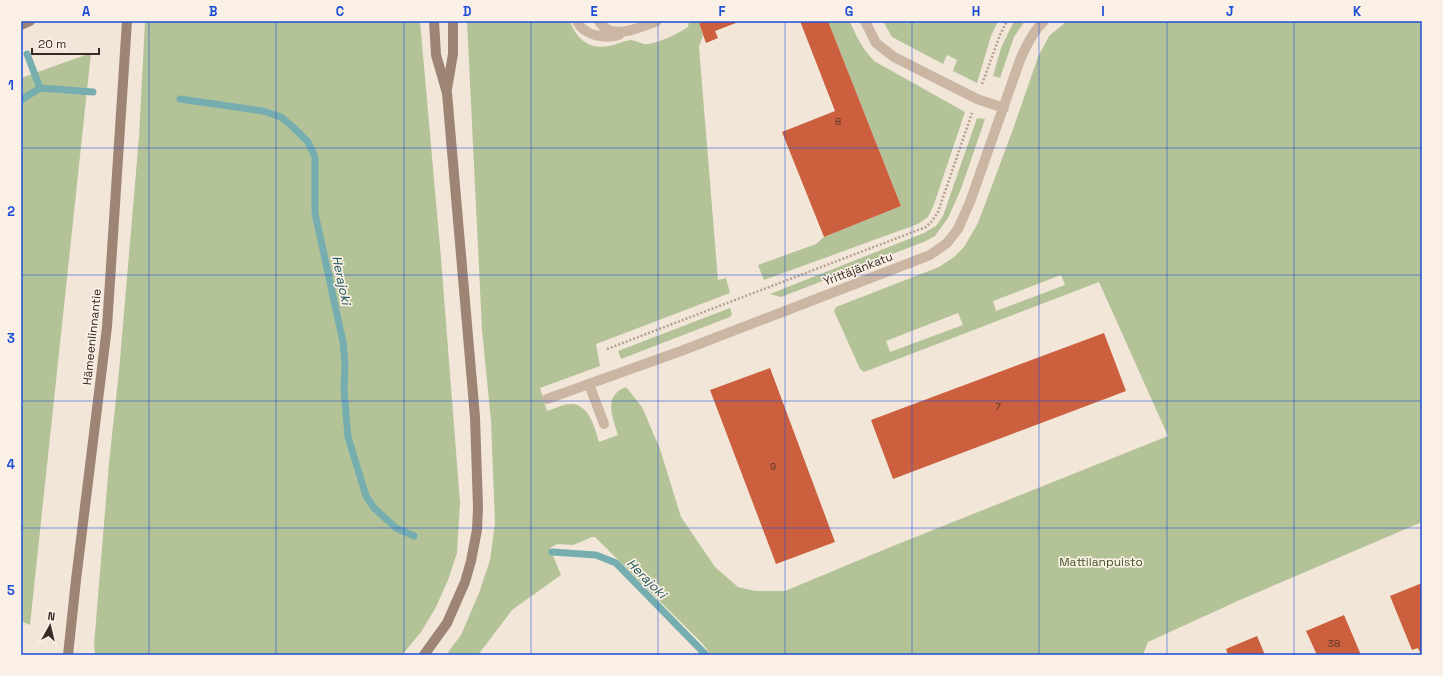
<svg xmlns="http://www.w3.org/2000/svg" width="1443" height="676" viewBox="0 0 1443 676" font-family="'Space Grotesk',sans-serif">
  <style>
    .green { fill: #b4c298; fill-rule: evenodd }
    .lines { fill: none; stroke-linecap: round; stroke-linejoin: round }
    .stream { stroke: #76aeb0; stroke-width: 7 }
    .building { fill: #cb5f3e }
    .path { stroke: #b7a08e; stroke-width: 2.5; stroke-dasharray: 2 2; stroke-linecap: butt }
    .lane { stroke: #cbb6a4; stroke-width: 10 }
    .street { stroke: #cbb6a4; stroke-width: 10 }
    .secondary { stroke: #9e8475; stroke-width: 10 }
    .grid { fill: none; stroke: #1d4ed8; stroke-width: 1; stroke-opacity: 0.55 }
    .labels { text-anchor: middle; stroke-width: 3.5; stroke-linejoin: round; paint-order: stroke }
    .number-label { font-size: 10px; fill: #5b382c }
    .street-label { font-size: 12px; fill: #362b26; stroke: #faf0e5 }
    .park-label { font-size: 12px; fill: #455529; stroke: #faf0e5 }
    .water-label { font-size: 13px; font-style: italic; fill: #1a5559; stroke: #faf0e5 }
    .neatline { fill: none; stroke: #1d4ed8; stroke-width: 1.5 }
    .grid-label { font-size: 13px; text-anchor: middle; font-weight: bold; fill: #1d4ed8 }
  </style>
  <rect width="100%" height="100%" fill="#f2e6d9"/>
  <path class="green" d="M145 21H420L441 258 460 503 457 553 448 580 436 607 421 632 402 655H95L94 645 109 463 119 371 139 137Z
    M467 21H570C576 39 590 50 609 46 616 45 623 41 630 40 636 40 642 45 648 44 661 42 677 34 688 27L689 21H705L699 23 703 35 699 47 718 280 726 278 730 293 596 344 600 366 540 388 547 411C554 409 563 404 571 404 589 404 595 428 599 442L618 435C612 416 603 396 626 387L642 407 660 449 681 517 715 567 738 587 755 591H785L893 546 1168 436 1099 282 864 372 860 369 834 311 836 307 939 267 954 257 964 247 978 223 1012 132 1038 57 1049 36 1067 21H1422V522L1242 599 1148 642 1143 655H711L702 643 595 537H592L573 545 557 544 550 548 561 575 512 610 478 655H446L461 635 479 593 490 560 495 523 491 421 482 330ZM1061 275 1065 285 996 311 993 301ZM958 313 963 325 890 352 886 341Z
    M828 21H850C856 37 863 49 874 61L965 112 933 207 928 217 918 224 764 280 758 265 816 244 824 237 901 206Z
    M883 21H998L991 36 977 83 953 71 957 60 947 55 943 64 892 37Z
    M1014 21H1025L1014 37 1000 78 993 76 1001 48Z
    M91 53 30 625 21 621V78Z
    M977 118 985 119 961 189 948 218 935 236 926 241 781 297 770 294 924 233 936 226 943 216Z
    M730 308 732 314 730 317 621 359 618 351Z"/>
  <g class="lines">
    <path class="stream" d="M27 54 40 88
      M40 88 93 92
      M180 99 263 111 281 117 294 128 308 142 315 157V213L343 342 345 364 344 389 348 437 366 496 374 508 396 528 414 536
      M21 100 40 88
      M552 552 596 555 616 563 706 655"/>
  </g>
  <path class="building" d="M705 21H741L715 31 718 38 706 43 699 23Z
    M800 21H828L901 206 824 237 782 132 835 111Z
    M1104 333 1126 391 893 479 871 420Z
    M770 368 835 542 776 564 710 390Z
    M1422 583V655H1421L1418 648 1412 650 1390 596Z
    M1344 615 1361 655H1317L1306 631Z
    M1257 636 1265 655H1228L1226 649Z"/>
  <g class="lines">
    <path class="path" d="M982 84 1000 35 1007 21
      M607 349 926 227 932 221 938 212 972 113"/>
    <path class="lane" d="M577 21C584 36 605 39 619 35
      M599 21C610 42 641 27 657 21
      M865 21 876 43 894 57 977 99 1004 108"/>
    <path class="street" d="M589 384 604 424
      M547 399 681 351 930 255 947 243 958 229 970 202 1020 60C1026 46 1033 31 1044 21"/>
    <path class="secondary" d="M21 25 30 21
      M447 89 453 54V21
      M68 655 76 580 107 327 127 21
      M424 655 447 623 465 582 471 561 477 530 478 507 475 417 447 93 436 55 434 21"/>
  </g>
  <path class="grid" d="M149 21V655M276 21V655M404 21V655M531 21V655M658 21V655M785 21V655M912 21V655M1039 21V655M1167 21V655M1294 21V655M21 148H1422M21 275H1422M21 401H1422M21 528H1422"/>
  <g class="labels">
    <g class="number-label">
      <text x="838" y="125">8</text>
      <text x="998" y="410">7</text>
      <text x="773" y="470">9</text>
      <text x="1334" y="647">38</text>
    </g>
    <g class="street-label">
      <text transform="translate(858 269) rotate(-21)" y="4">Yrittäjänkatu</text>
      <text transform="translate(92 337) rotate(-84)" y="4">Hämeenlinnantie</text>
    </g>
    <g class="park-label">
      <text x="1101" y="566">Mattilanpuisto</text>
    </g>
    <g class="water-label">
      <text transform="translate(342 280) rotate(78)" y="5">Herajoki</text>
      <text transform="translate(647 578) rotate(45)" y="5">Herajoki</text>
    </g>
  </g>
  <rect width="1443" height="676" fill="none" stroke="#faf0e5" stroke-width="44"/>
  <g transform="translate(50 626) rotate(8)" stroke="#faf0e5" stroke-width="3" paint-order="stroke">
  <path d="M0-3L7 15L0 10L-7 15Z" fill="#362b26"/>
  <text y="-6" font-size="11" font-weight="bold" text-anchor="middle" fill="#362b26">N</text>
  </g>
  <path d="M32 48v6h67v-6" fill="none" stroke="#362b26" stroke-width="2"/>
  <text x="38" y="48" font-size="12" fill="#362b26" stroke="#faf0e5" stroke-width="3" paint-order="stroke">20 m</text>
  <rect x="22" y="22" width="1399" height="632" class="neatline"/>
  <g class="grid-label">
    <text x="86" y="16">A</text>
    <text x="213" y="16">B</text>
    <text x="340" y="16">C</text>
    <text x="467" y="16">D</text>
    <text x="594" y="16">E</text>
    <text x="722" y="16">F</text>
    <text x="849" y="16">G</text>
    <text x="976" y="16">H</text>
    <text x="1103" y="16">I</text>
    <text x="1230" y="16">J</text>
    <text x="1357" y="16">K</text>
    <text x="11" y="90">1</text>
    <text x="11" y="216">2</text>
    <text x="11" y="343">3</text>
    <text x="11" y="469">4</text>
    <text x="11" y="595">5</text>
  </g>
</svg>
